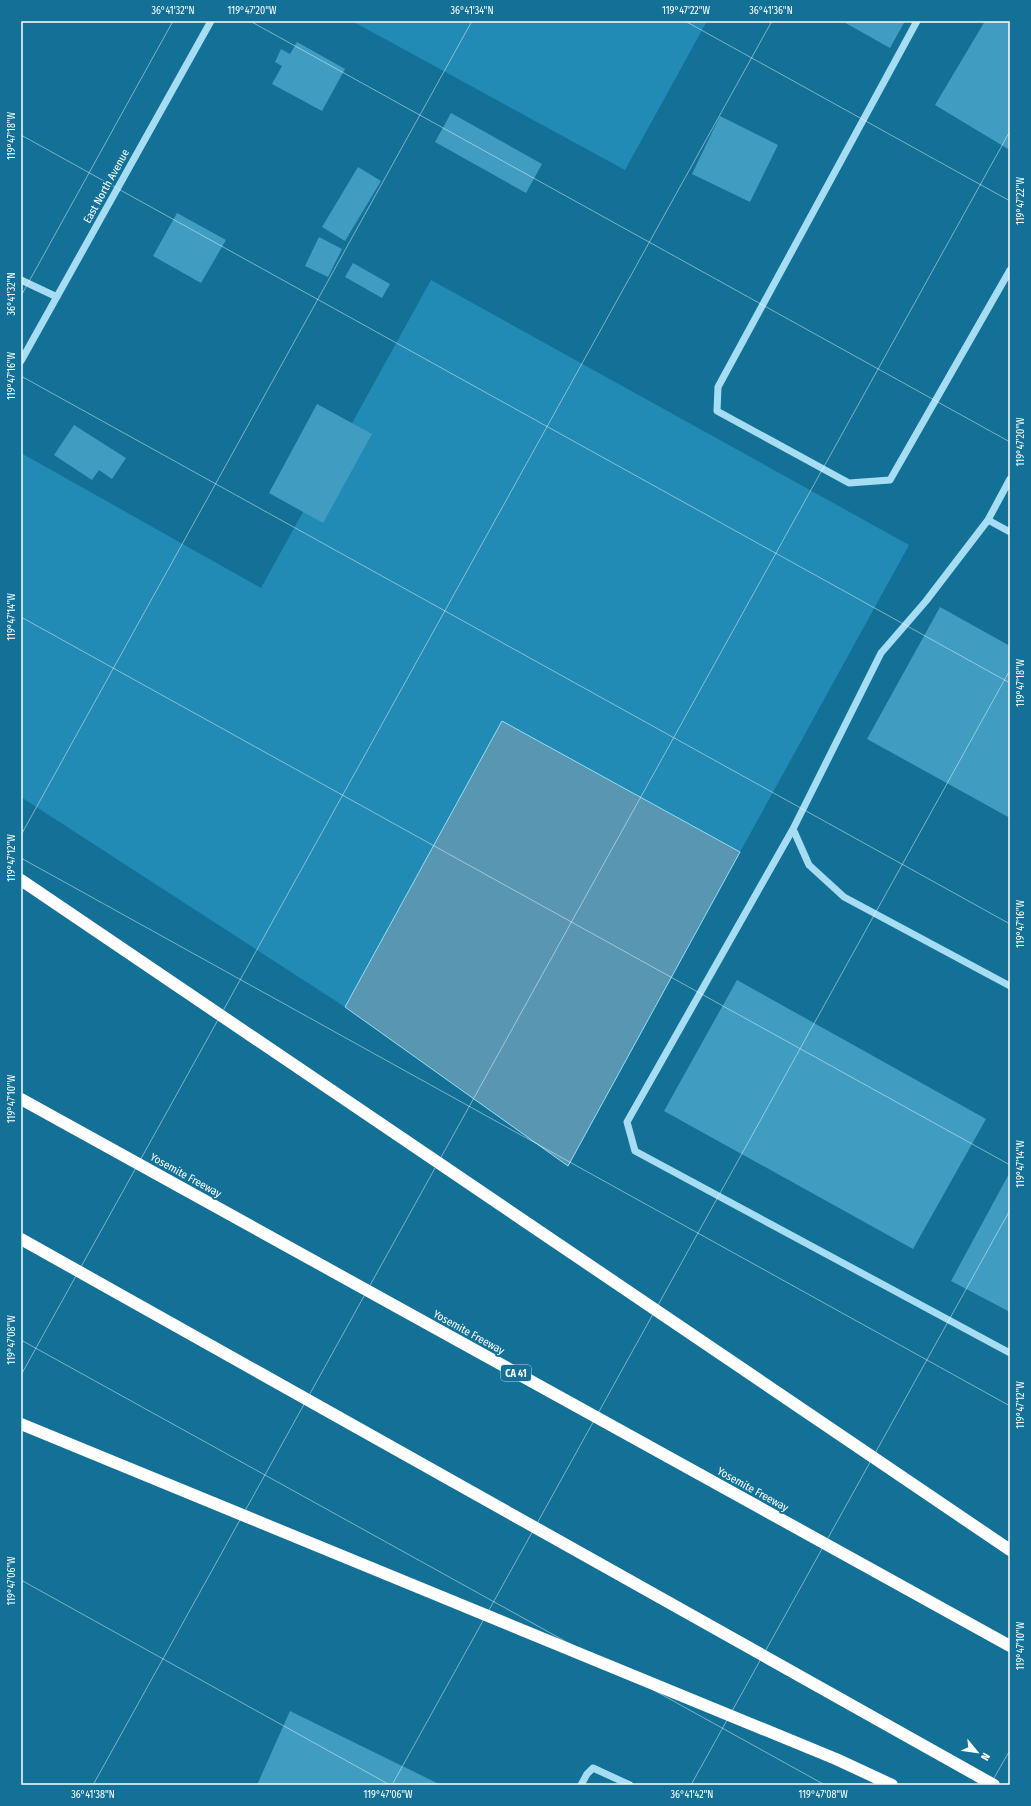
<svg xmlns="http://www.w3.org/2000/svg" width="1031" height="1806" viewBox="0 0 1031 1806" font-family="'Fira Sans Condensed',sans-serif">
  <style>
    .green { fill: #228bb5 }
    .water { fill: #5896b1; stroke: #98dcf6 }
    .building { fill: #409cc1 }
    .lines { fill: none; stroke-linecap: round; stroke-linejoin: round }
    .minor { stroke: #a6ddf3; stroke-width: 7 }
    .highway { stroke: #fff; stroke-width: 12 }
    .ticks { fill: none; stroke: #fff; stroke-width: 1; stroke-opacity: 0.45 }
    .labels { text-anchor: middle; stroke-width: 3.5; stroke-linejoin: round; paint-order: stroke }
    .shield { fill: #137198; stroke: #b8d4e0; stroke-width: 1 }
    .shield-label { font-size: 10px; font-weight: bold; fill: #fff }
    .street-label { font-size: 11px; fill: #fff; stroke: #137198 }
    .neatline { fill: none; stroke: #fff; stroke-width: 1.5 }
    .ticks-label { font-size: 10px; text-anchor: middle; fill: #fff }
  </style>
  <rect width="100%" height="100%" fill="#137198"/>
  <path class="green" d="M352 21H707L625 170Z
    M431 280 909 545 740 852 502 721 345 1007 21 797V453L261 588Z"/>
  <path class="water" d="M502 721 740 852 568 1166 345 1007Z"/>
  <path class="building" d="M842 21H905L890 48Z
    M985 21H1010V145L1008 149 935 105Z
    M297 42 345 69 322 111 272 84 282 66 275 62 281 49 290 54Z
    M451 113 542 164 526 193 435 142Z
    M720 116 778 145 750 202 692 174Z
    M358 167 381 181 345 241 322 227Z
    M177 213 226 240 201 283 153 256Z
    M319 237 342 249 328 277 305 266Z
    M353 263 390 284 382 298 345 277Z
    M317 404 372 434 323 523 269 493Z
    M74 425 126 458 112 479 99 470 92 480 54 455Z
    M940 607 1010 646V818L867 739Z
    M737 980 986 1119 913 1249 664 1111Z
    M1010 1172V1312L951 1281Z
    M290 1711 441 1785H257Z"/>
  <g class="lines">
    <path class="minor" d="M917 21 718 387 717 411 849 483 890 480 1010 270
      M21 280 57 297
      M21 361 211 21
      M1010 479 988 520 1010 532
      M988 520 926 601 881 653 793 829 809 865 844 897 1010 986
      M793 829 627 1122 635 1151 1010 1353
      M581 1785 587 1774 593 1768 630 1785"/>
    <path class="highway" d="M21 880 1010 1550
      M21 1099 1010 1646
      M21 1239 994 1785
      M21 1424 836 1759 892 1785"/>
  </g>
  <path class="ticks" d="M250 21 1010 442M685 21 1010 201M21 135 1010 683M21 296 173 21M21 376 1010 924M21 617 1010 1165M21 835 472 21M21 858 1010 1406M21 1099 1010 1647M21 1340 825 1785M21 1375 772 21M21 1580 390 1785M93 1785 1010 131M392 1785 1010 670M691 1785 1010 1210M990 1785 1010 1750"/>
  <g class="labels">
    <rect class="shield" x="501" y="1365" width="30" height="16" rx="3"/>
    <g class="shield-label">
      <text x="516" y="1377">CA 41</text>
    </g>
    <g class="street-label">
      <text transform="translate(106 186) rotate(-61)" y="4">East North Avenue</text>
      <text transform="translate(186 1175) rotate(29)" y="4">Yosemite Freeway</text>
      <text transform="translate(469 1332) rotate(29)" y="4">Yosemite Freeway</text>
      <text transform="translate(753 1489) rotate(29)" y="4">Yosemite Freeway</text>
    </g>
  </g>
  <rect width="1031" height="1806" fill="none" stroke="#137198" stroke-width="44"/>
  <g transform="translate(977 1752) rotate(119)" stroke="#137198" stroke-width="3" paint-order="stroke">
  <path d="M0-3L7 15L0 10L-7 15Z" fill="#ffffff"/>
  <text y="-6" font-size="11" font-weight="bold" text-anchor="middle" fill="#ffffff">N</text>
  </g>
  <rect x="22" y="22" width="987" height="1762" class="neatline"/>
  <g class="ticks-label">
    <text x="173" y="14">36°41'32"N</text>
    <text x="252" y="14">119°47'20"W</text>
    <text x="472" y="14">36°41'34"N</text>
    <text x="686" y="14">119°47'22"W</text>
    <text x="771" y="14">36°41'36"N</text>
    <text transform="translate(11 136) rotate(-90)" y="4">119°47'18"W</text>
    <text transform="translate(1020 201) rotate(-90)" y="4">119°47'22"W</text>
    <text transform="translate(11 294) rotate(-90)" y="4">36°41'32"N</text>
    <text transform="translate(11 376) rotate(-90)" y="4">119°47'16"W</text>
    <text transform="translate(1020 442) rotate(-90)" y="4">119°47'20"W</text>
    <text transform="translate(11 617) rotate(-90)" y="4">119°47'14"W</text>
    <text transform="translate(1020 683) rotate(-90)" y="4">119°47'18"W</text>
    <text transform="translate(11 858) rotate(-90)" y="4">119°47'12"W</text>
    <text transform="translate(1020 924) rotate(-90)" y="4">119°47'16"W</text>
    <text transform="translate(11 1099) rotate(-90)" y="4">119°47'10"W</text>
    <text transform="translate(1020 1164) rotate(-90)" y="4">119°47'14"W</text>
    <text transform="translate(11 1340) rotate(-90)" y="4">119°47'08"W</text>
    <text transform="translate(1020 1405) rotate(-90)" y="4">119°47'12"W</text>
    <text transform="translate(11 1581) rotate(-90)" y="4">119°47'06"W</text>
    <text transform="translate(1020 1646) rotate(-90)" y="4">119°47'10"W</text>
    <text x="93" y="1798">36°41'38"N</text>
    <text x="388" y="1798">119°47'06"W</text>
    <text x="692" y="1798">36°41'42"N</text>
    <text x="823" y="1798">119°47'08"W</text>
  </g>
</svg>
